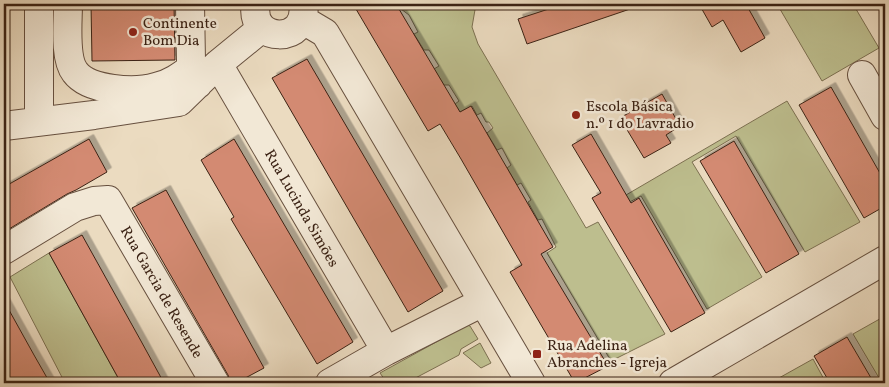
<svg xmlns="http://www.w3.org/2000/svg" width="889" height="387" viewBox="0 0 889 387" font-family="Vollkorn,serif">
  <style>
    .green { fill: #bdbe8e; stroke: #7c7051 }
    .building { fill: #d38a72; stroke: #3b2214; filter: url(#shadow) }
    .lines { fill: none; stroke-linecap: round; stroke-linejoin: round }
    .minor-casing { stroke: #67503f; stroke-width: 30 }
    .minor { stroke: #f2e8d6; stroke-width: 28 }
    .poi-dot { fill: #8f2418; stroke: #f2e8d6; stroke-width: 2 }
    .labels { text-anchor: middle; stroke-width: 5; stroke-linejoin: round; paint-order: stroke }
    .poi-label { font-size: 15px; fill: #3b2214; stroke: #f2e8d6; text-anchor: start }
    .street-label { font-size: 15px; fill: #3b2214; stroke: #f2e8d6 }
  </style>
  <defs>
    <filter id="shadow"><feDropShadow dx="4.5" dy="-4.5" stdDeviation="0" flood-color="#0004"/></filter>
  </defs>
  <rect width="100%" height="100%" fill="#ebdbc0"/>
  <filter id="stains"><feTurbulence type="fractalNoise" baseFrequency=".004" numOctaves="4"/><feColorMatrix values="0 0 0 0 .2 0 0 0 0 .09 0 0 0 0 .02 0 0 0 .5 -.17"/></filter>
  <radialGradient id="worn" r=".72"><stop offset=".6" stop-color="#630" stop-opacity="0"/><stop offset="1" stop-color="#630" stop-opacity=".3"/></radialGradient>
  <path class="green" d="M397 4H476L472 27 478 44 586 228 598 222 665 334 611 361 547 253 556 247 542 219 538 220 528 202 531 200 521 183 517 185 507 168 511 165 502 148 497 150 487 133 493 128 489 122H486L481 113 477 115 472 106 460 112 455 104 459 101 449 85H444L434 69 439 66 429 50H424L414 34 418 32 409 15 401 9Z
    M777 4H853L879 48 822 81Z
    M787 101 860 222 805 252 736 136 692 162 762 277 707 309 641 196 605 215 602 209Z
    M49 253 121 383H65L10 277Z
    M885 316V383H882L853 334Z
    M467 325 470 326 478 339 461 349 459 355 406 383H387L380 373Z
    M480 343 491 363 481 368 463 353Z
    M813 359 826 383H770Z"/>
  <path class="building" d="M91 4H174L175 60 92 61Z
    M353 4H396L460 112 471 106 553 247 541 254 608 366 575 383 510 272 522 265 461 159 440 124 428 131Z
    M564 4H636V7L527 44 518 19Z
    M699 4H752L747 6 765 38 741 52 723 20 712 27Z
    M307 59 443 291 408 312 272 78Z
    M831 87 885 182V206L864 218 799 105Z
    M662 94 680 126 666 135 671 143 644 158 620 118Z
    M591 134 631 203 639 198 705 313 671 332 592 198 601 193 572 145Z
    M89 139 107 172 76 190 67 194 4 232V187Z
    M234 139 353 342 317 364 231 219 234 217 201 160Z
    M734 141 799 254 766 273 700 161Z
    M166 190 264 368 236 383H231L228 375 132 208Z
    M82 235 141 341 164 383H121L49 253Z
    M4 301 34 355 50 383H4Z
    M847 337 874 383H830L814 356Z"/>
  <g class="lines">
    <defs>
      <path id="minor" d="M39 4V121
        M68 4C68 22 64 58 75 72 89 91 135 93 156 87 170 84 181 76 193 67
        M190 4 191 61 198 84
        M256 4C248 44 310 45 303 4
        M303 20 325 33 531 383
        M218 64 386 351
        M862 75 885 116
        M4 126 94 115 179 102 218 64 262 28
        M4 250 75 207 94 201 108 200 215 383
        M330 383 386 351 483 302
        M673 383 885 260"/>
    </defs>
    <use href="#minor" class="minor-casing"/>
    <use href="#minor" class="minor"/>
  </g>
  <g class="poi-dot">
    <circle cx="133" cy="32" r="5"/>
    <circle cx="576" cy="115" r="5"/>
    <rect x="532" y="349" width="10" height="10" rx="2.5"/>
  </g>
  <g class="labels">
    <g class="poi-label">
      <text x="143" y="28">Continente<tspan x="143" dy="17">Bom Dia</tspan></text>
      <text x="586" y="111">Escola Básica<tspan x="586" dy="17">n.º 1 do Lavradio</tspan></text>
      <text x="547" y="350">Rua Adelina<tspan x="547" dy="17">Abranches - Igreja</tspan></text>
    </g>
    <g class="street-label">
      <text transform="translate(302 208) rotate(60)" y="5">Rua Lucinda Simões</text>
      <text transform="translate(162 292) rotate(60)" y="5">Rua Garcia de Resende</text>
    </g>
  </g>
  <rect width="889" height="387" fill="none" stroke="#ebdbc0" stroke-width="20"/>
  <rect x="5" y="5" width="879" height="377" fill="none" stroke="#3b2214" stroke-width="2.5"/>
  <rect x="10" y="10" width="869" height="367" fill="none" stroke="#3b2214"/>
  <rect width="100%" height="100%" filter="url(#stains)"/>
  <rect width="100%" height="100%" fill="url(#worn)"/>
</svg>
